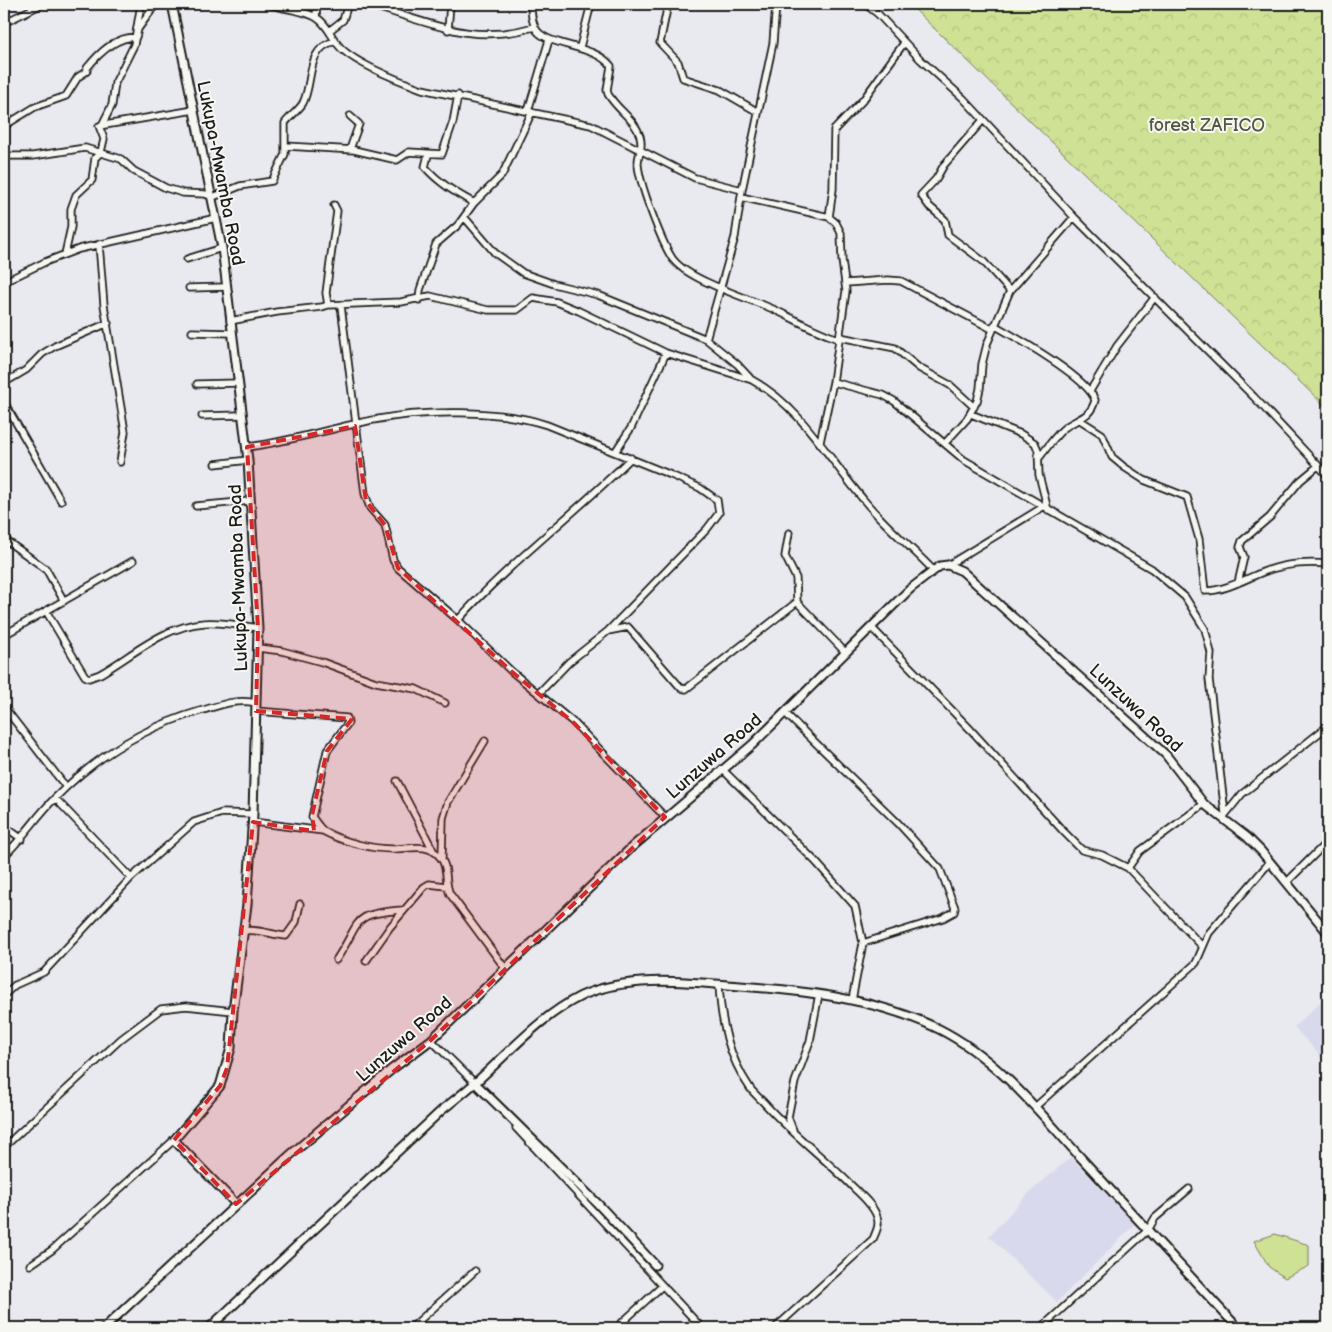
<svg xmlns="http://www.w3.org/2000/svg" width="1332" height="1332" viewBox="0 0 1332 1332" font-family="'Balsamiq Sans',sans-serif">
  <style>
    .built { fill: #d9d9ed }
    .green { fill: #cfe195; stroke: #767e58 }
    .forest { fill: url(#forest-crowns); stroke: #767e58 }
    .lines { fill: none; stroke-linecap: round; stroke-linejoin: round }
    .minor-casing { stroke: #1c1c1c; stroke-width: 9 }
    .tertiary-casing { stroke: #1c1c1c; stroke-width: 11 }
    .minor { stroke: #f6f6f2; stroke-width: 5.5 }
    .tertiary { stroke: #f6f6f2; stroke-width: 7 }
    .marked { fill: #d62828; fill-opacity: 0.2; stroke: #d62828; stroke-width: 4; stroke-dasharray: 10 6; stroke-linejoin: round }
    .labels { text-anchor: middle; stroke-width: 4; stroke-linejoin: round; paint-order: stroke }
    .park-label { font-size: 18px; fill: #525740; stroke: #f6f6f2 }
    .street-label { font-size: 18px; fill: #1c1c1c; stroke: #f6f6f2 }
  </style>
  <defs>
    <pattern id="forest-crowns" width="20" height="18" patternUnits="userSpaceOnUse" patternTransform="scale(1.25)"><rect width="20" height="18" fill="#cfe195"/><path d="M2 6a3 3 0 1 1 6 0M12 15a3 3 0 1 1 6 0" fill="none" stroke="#b1c080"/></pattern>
  </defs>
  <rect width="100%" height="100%" fill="#e9e9f0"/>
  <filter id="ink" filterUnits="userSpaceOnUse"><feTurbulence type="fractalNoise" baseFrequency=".02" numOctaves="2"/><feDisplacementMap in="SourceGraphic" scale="10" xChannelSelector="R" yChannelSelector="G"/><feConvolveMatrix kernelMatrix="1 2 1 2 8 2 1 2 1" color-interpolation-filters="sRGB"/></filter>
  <g filter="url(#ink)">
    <path class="built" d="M1328 995V1064L1294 1027Z
      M1071 1157 1135 1224 1057 1302 989 1236 1028 1194Z"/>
    <path class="green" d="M1275 1234 1309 1245V1266L1285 1278 1269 1267 1254 1241Z"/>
    <path class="forest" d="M909 4H1328V409Z"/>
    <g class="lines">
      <defs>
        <path id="minor" d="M269 4C285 10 303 9 317 18 329 25 332 41 343 50 360 65 400 81 422 89L591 125 695 178 742 190
          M366 4C427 21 470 46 534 27
          M531 4C531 11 532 21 535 27 542 47 594 43 611 66L607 90 608 94C617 110 635 119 640 136 644 150 637 154 638 165 640 185 661 241 672 258 687 280 748 298 773 309 795 319 816 332 839 339
          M668 4 660 43 678 62 683 78 720 90 758 112
          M865 4 878 14 921 60 963 98 1074 217 1254 397 1328 476
          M316 17 317 4
          M4 23 42 4
          M448 30 450 4
          M329 31 343 20 348 4
          M580 47 591 4
          M528 111 549 40
          M350 116 359 124 350 149
          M983 120 944 165 936 179 921 195 929 206 945 220 948 235 983 261 1010 291
          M102 125 112 105 115 83 134 45 141 4
          M4 126 35 107 66 96 78 77 87 71V68C99 53 115 37 136 37L138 29 156 4
          M286 146 354 150 397 160 409 152 442 154 453 122 458 95
          M428 155 425 167C439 183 456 193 474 203
          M4 156H33L85 148 121 159 134 171 166 188 183 193 205 194 213 197 240 186 272 181 285 154V123C290 116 299 110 303 103 314 81 305 49 335 41
          M741 197 829 217 836 223 841 233 842 260 846 291 833 382 820 442
          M829 217 833 189 834 130 863 100 904 43
          M465 218 495 253 523 273 554 284 598 295 706 339 737 364 750 378
          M99 244 104 305 125 432 120 462
          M65 254 71 227V209L76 195 92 180 95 158 101 152 104 139 99 126 194 110
          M187 259 222 248
          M4 282 45 262 79 249 216 218
          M846 283 888 280 901 281 992 329
          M189 288 226 287
          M419 300 420 290 436 244 458 225 474 203 502 175 532 112
          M328 305 326 293 337 211 334 205
          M341 306 365 494 370 508 385 525 393 560 398 568 458 620 511 671 574 723 665 817
          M230 321 277 312 322 307 328 305 401 302 430 296 488 310H517L533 298 557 302 579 311 666 353 752 380C801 407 828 458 863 499 884 525 910 546 933 570
          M994 325C1017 338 1087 377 1095 400 1091 419 1074 419 1063 429 1054 437 1047 448 1039 458
          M192 332 232 333
          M840 337 895 348 919 368 950 385 974 407
          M706 339 735 237 742 190 773 43 776 4
          M833 382 883 395 894 401 964 460 1152 569 1185 597 1205 629 1211 653 1209 679 1225 813
          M4 383 26 370 42 354 55 346 108 323
          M197 384 239 383
          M1090 391 1117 346 1155 297
          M4 402 61 501
          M971 414 1021 434 1035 443 1038 450 1039 475 1048 510
          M202 416 242 415
          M1080 420 1102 434 1112 457 1124 467 1144 480 1187 497 1199 539 1205 591C1225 591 1245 579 1263 572 1283 564 1307 562 1328 564
          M946 442 967 419 977 401 980 389 982 364 987 344 1010 291 1074 217
          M247 447C290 442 331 428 373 420 422 410 500 409 547 425L671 475 700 488 717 500 719 513 707 529 608 631 569 662 539 693
          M615 452 631 428 666 353
          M215 464 248 460
          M196 506 250 501
          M789 533 785 556 796 578 797 602 845 652
          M4 539 46 569 64 601
          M948 565 1043 507
          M1238 583 1244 557 1240 547 1242 541 1270 517 1300 481 1318 466
          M46 611 85 676 89 678 100 674C133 655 164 626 204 623 222 622 240 625 258 628
          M458 620C511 561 575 514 631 458
          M871 627 971 730 1064 832 1082 850 1102 855 1128 868 1202 946
          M608 631 628 627 681 688 686 689 797 602
          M4 635 133 561
          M258 648 282 651 322 662 376 682 416 689 445 703
          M4 707 66 787
          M256 711 347 718 348 723 327 751 312 817C316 822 320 829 325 832 344 842 371 849 393 849 409 849 428 842 440 857 449 867 444 882 450 894L505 968
          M785 713 898 823 940 869 955 908 954 912 943 918 863 943
          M722 769 815 861 855 906 863 943 852 1000
          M397 781 433 850
          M55 798 131 878
          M1225 815 1242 794 1328 726
          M253 822 323 831
          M4 826 22 839
          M4 856C23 838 36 817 54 799 95 757 145 727 200 711 218 706 237 698 256 703
          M442 858 443 818 448 802 485 741
          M1128 868 1140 851 1204 804
          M1288 881 1328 841
          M243 931C258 928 271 935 286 936L296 922 300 904
          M336 960C363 920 349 914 403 910
          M366 961 390 927 424 887 429 884 446 886
          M719 984C721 1022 728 1056 750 1088 754 1094 761 1099 766 1105 793 1135 826 1159 854 1188 862 1196 874 1206 877 1217 880 1225 876 1232 873 1239L775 1328
          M4 995 15 985 44 972 131 878 194 822 222 813 253 814
          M431 1040 478 1086
          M1035 1107 1196 963 1209 933 1269 863
          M516 1128 702 1328
          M793 1130 788 1117 795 1082 810 1041 819 994
          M4 1147 121 1039 161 1009 186 1006 233 1011
          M30 1265 52 1250 174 1140
          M214 1324 225 1328
          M411 1328 475 1271
          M616 1328 661 1287
          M1041 1328 1148 1230 1155 1218 1189 1189"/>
        <path id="tertiary" d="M172 4 222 248 248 460 258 628 253 814 247 905 233 1011 231 1048 220 1086 174 1140 236 1204
          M475 1083 598 1204 655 1265
          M104 1328 289 1156 392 1069 431 1040 632 847 752 745 910 589 940 566 948 565 962 571 1166 755 1204 804 1247 837 1261 851 1328 933
          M209 1328 442 1110C453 1101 465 1092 476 1082 510 1052 539 1017 581 996 628 974 690 982 740 986 807 991 878 999 939 1029 997 1058 1040 1113 1083 1160 1135 1216 1187 1272 1238 1328"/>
      </defs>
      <use href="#minor" class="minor-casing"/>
      <use href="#tertiary" class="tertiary-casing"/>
      <use href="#minor" class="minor"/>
      <use href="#tertiary" class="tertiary"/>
    </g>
  </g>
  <path class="marked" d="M355 426 366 501 385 525 398 568 511 671 574 723 665 817 431 1040 236 1204 174 1140 220 1086 227 1068 253 822 314 831 312 815 327 751 352 719 256 711 258 628 247 447Z"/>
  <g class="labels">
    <g class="park-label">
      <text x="1207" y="131">forest ZAFICO</text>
    </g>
    <g class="street-label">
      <text transform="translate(221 173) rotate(79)" y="6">Lukupa-Mwamba Road</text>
      <text transform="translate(238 578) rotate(-92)" y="6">Lukupa-Mwamba Road</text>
      <text transform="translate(1136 708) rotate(43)" y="6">Lunzuwa Road</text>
      <text transform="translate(714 756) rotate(-41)" y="6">Lunzuwa Road</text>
      <text transform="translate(404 1039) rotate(-41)" y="6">Lunzuwa Road</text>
    </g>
  </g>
  <rect width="1332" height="1332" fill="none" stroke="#f6f6f2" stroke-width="20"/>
  <rect x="10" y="10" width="1312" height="1312" fill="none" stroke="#1c1c1c" stroke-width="2" filter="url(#ink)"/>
</svg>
